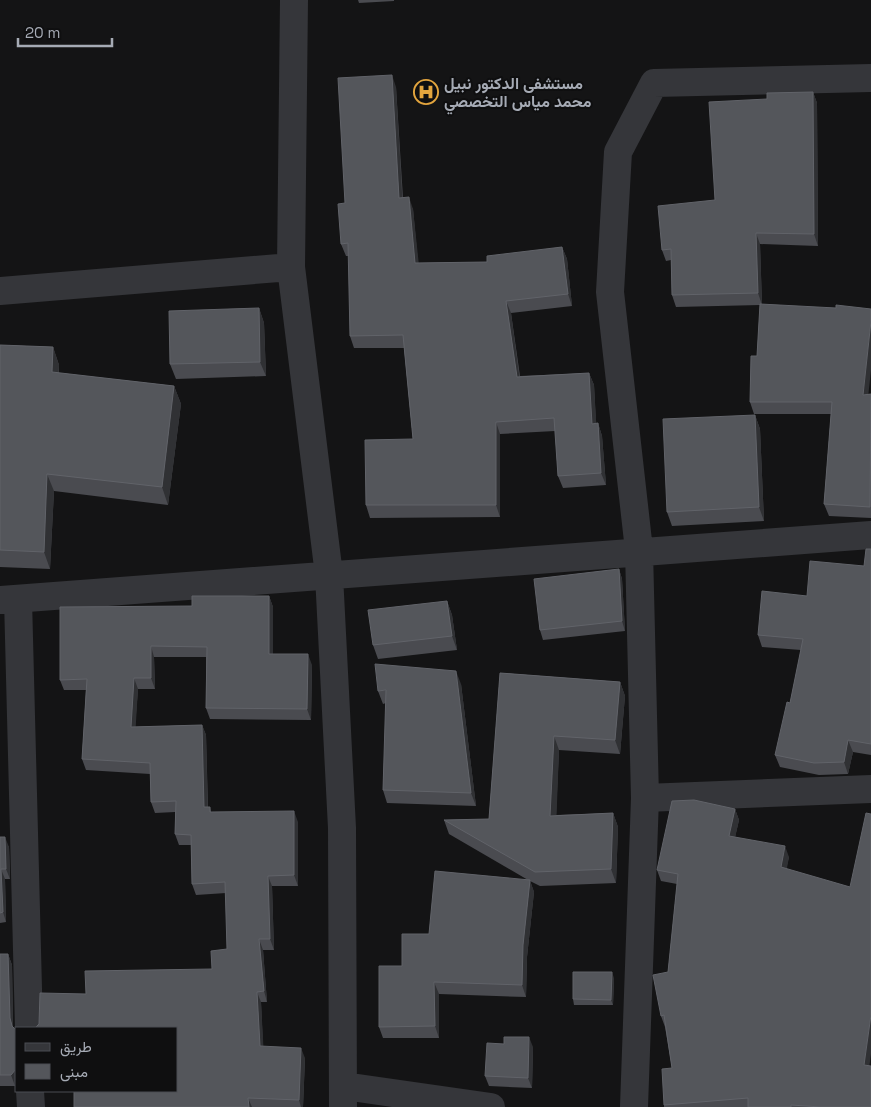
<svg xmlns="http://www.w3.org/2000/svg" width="871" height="1107" viewBox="0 0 871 1107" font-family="'Space Grotesk',Vazirmatn,sans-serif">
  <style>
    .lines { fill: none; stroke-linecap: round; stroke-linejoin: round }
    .street { stroke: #35363a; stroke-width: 28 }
    .wall { fill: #4a4b50 }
    .shaded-wall { fill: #303134 }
    .building { fill: #54565b; stroke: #616369 }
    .labels { text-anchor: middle; stroke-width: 4; stroke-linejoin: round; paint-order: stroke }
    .poi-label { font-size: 16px; font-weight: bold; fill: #a6abb5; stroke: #0f0f10; text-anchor: start }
  </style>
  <rect width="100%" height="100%" fill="#141415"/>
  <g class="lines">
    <path class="street" d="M294 0 291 267 329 575 342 828 343 1107
      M0 291 291 267
      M18 599 29 1028
      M0 600 871 535
      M645 798 871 789
      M344 1086 491 1107
      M30 1091 31 1107
      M634 1107 645 798 639 550 610 292 618 152 654 83 871 78"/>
  </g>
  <path class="wall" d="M358 0H394V1L359 3Z
    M396 87 403 198 413 209 418 263 487 262 562 247 567 259 572 306 511 313 520 376 589 373 594 385 596 424 598 423 602 436 606 485 563 488 558 476 555 431 500 434V517L370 518 366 505 413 439 404 348H354L350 336 349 256H346L341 244 345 203Z
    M813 92 817 103 818 246 760 244 762 304 868 394H871V518L829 516 824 504 831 414H754L750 402 757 356 760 305 676 307 672 295 671 260 666 261 662 250 715 200 767 99Z
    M259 308 264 323 266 376 176 379 170 364Z
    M0 345 53 347 59 365V373L174 386 181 404 168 505 54 491 50 569 0 567Z
    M755 415 760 429 764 521 672 526 667 512Z
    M871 549V755L853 752 848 774 819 775 780 767 775 755 790 703 801 650 762 647 758 635 807 596 864 566Z
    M619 569 622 579 625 631 543 640 540 630Z
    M269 596 273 607V654L312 665 311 720 210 719 206 708V657H154L155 689H138L135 727 202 725 206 735 208 807H210L211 812 298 822V886H272L274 950H263L267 1002H261L263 1046 305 1058 303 1107H74L86 994 212 969 227 949 226 893 196 895 192 884 191 845H179L175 834V812L155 813 151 802 150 774 86 770 82 759 86 690H64L60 680 192 606Z
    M447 601 452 615 457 650 378 659 373 645Z
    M500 673 620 682 625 696 620 754 559 750 556 815 613 813 618 827 616 883 540 886 530 881 534 892 527 957 526 997 439 994V1038H383L379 1027 429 934 528 880 449 834 444 820 489 819Z
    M461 684 476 806 387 803 383 790 386 703 383 704 378 691Z
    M735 809 739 820 735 837 789 857 786 869 869 1066 871 1107H664V1105L672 1068 665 1027 661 1016 668 972 677 884 661 881 657 870Z
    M0 837 9 847 10 879H5L6 922 0 923Z
    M0 954H8L12 965 13 1027 16 1030V1085L15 1086H0Z
    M614 978 613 1005H574L573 999Z
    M533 1047 532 1088 489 1086 485 1076Z"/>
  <path class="shaded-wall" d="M392 75 396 87 403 210 399 198Z
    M813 92 817 103 818 246 814 234Z
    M409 197 413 209 420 275 415 263Z
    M756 233 760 244 762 305 758 293Z
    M562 247 567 259 572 306 568 294Z
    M506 301 511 313 521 389 517 377Z
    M259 308 264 323 266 376 260 362Z
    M871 321V370L867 407 863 395Z
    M53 347 59 365 58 389 52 372Z
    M589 373 594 385 597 436 592 424Z
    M174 386 181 404 168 505 162 487Z
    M755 415 760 429 764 521 759 507Z
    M496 422 500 434V517L496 505Z
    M598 423 602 436 606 485 601 473Z
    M47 474 54 491 50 569 44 552Z
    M619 569 622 579 625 631 622 621Z
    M269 596 273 607V664L269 654Z
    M447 601 452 615 457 650 452 636Z
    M151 646 154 657 155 689 151 678Z
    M308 654 312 665 311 720 307 709Z
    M456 671 461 684 476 806 471 793Z
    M134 678 138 689 135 738 131 727Z
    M620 682 625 696 620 754 615 740Z
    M202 725 206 735 208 818 204 807Z
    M554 736 559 750 556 830 550 816Z
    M848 740 853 752 848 774 844 762Z
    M735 809 739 820 733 847 729 836Z
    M294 811 298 822V886L294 875Z
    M613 813 618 827 616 883 611 869Z
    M5 837 9 847 10 879 6 869Z
    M785 846 789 857 785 879 781 867Z
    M1 869 5 879 6 922 3 912Z
    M268 876 272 886 274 950 270 939Z
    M530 880 534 892 527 957 526 997 522 985 523 945Z
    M259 939 263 950 267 1002 264 991Z
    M8 954 12 965 13 1029 10 1018Z
    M612 972 614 978 613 1005 611 1000Z
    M434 982 439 994V1038L435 1026Z
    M257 992 261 1002 264 1057 260 1046Z
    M871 1015V1054L868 1076 864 1065Z
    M529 1037 533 1047 532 1088 528 1078Z
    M301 1048 305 1058 303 1107H301L299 1100Z
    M16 1069V1085L15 1086 11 1075Z
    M248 1098 252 1107H249Z"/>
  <path class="building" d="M392 75 399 198 409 197 415 263 487 262V256L562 247 568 294 506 301 517 377 589 373 592 424 598 423 601 473 558 476 554 418 496 422V505H366L365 440 413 439 403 335 350 336 348 243 341 244 338 204 345 203 338 78Z
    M813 92 814 234 756 233 758 293 672 295 671 249 662 250 658 206 715 200 709 102 767 99V93Z
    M760 304 836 308V305L871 309V321L863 395 871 394 870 507 824 504 832 402H750L751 356H757Z
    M259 308 260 362 170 364 169 311Z
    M0 345 53 347 52 372 174 386 162 487 47 474 44 552 0 550Z
    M755 415 759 507 667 512 663 419Z
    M866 549H871V744L848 740 844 762 814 763 775 755 787 702 790 703 803 639 758 635 762 591 807 596 810 561 864 566Z
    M619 569 622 621 540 630 534 579Z
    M192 596H269V654H308L307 709 206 708 207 647 151 646V678H134L131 727 202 725 204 807H210V812L294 811V875L268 876 270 939H259L264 991 257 992 260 1046 301 1048 299 1100 248 1098 249 1107H74V1091H176V1028H35L39 1024 40 993 86 994 85 971 212 969 211 951 227 949 225 882 192 884 191 835 175 834 176 801 151 802 150 763 82 759 87 679 60 680V607L192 606Z
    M447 601 452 636 373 645 368 610Z
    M375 664 456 671 471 793 383 790 386 690 378 691Z
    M500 673 620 682 615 740 554 736 550 816 613 813 611 869 535 872 444 820 489 819Z
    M694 800 735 809 729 836 785 846 781 867 850 887 866 813 871 814V1015L864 1065 871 1066V1107H821L791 1105V1107H748V1098L664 1105 662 1069 672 1068 664 1015 661 1016 653 975 668 972 678 874 657 870 672 801Z
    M0 837H5L6 869H1L3 912 0 913Z
    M435 871 530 880 523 945 522 985 434 982 435 1026 379 1027V966H402V934H429Z
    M0 954H8L10 1018 12 1026 16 1030V1069L11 1075H0Z
    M573 972H612L611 1000 573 999Z
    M504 1037H529L528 1078 485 1076 487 1043 504 1044Z"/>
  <defs>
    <symbol id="hospital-ring" viewBox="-11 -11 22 22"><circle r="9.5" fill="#0f0f10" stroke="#e3a53e" stroke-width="1.5"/><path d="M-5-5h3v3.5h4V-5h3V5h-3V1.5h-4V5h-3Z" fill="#e3a53e"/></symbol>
  </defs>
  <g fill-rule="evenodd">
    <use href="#hospital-ring" x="412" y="78" width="28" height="28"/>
  </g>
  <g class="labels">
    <g class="poi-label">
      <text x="444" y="89">مستشفى الدكتور نبيل<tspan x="444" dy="18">محمد مياس التخصصي</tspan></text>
    </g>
  </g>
  <rect x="15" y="1027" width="162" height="65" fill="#0f0f10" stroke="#4b4d52"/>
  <rect x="25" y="1043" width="25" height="8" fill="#35363a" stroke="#4b4d52"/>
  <text x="60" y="1052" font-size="15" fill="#a6abb5">طريق</text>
  <rect x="25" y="1064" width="25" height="15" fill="#54565b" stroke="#4b4d52"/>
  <text x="60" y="1077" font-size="15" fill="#a6abb5">مبنى</text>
  <path d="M18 38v8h94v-8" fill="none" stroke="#a6abb5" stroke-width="2.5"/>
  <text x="25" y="38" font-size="15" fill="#a6abb5" stroke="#0f0f10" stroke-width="4" paint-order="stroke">20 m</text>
</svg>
